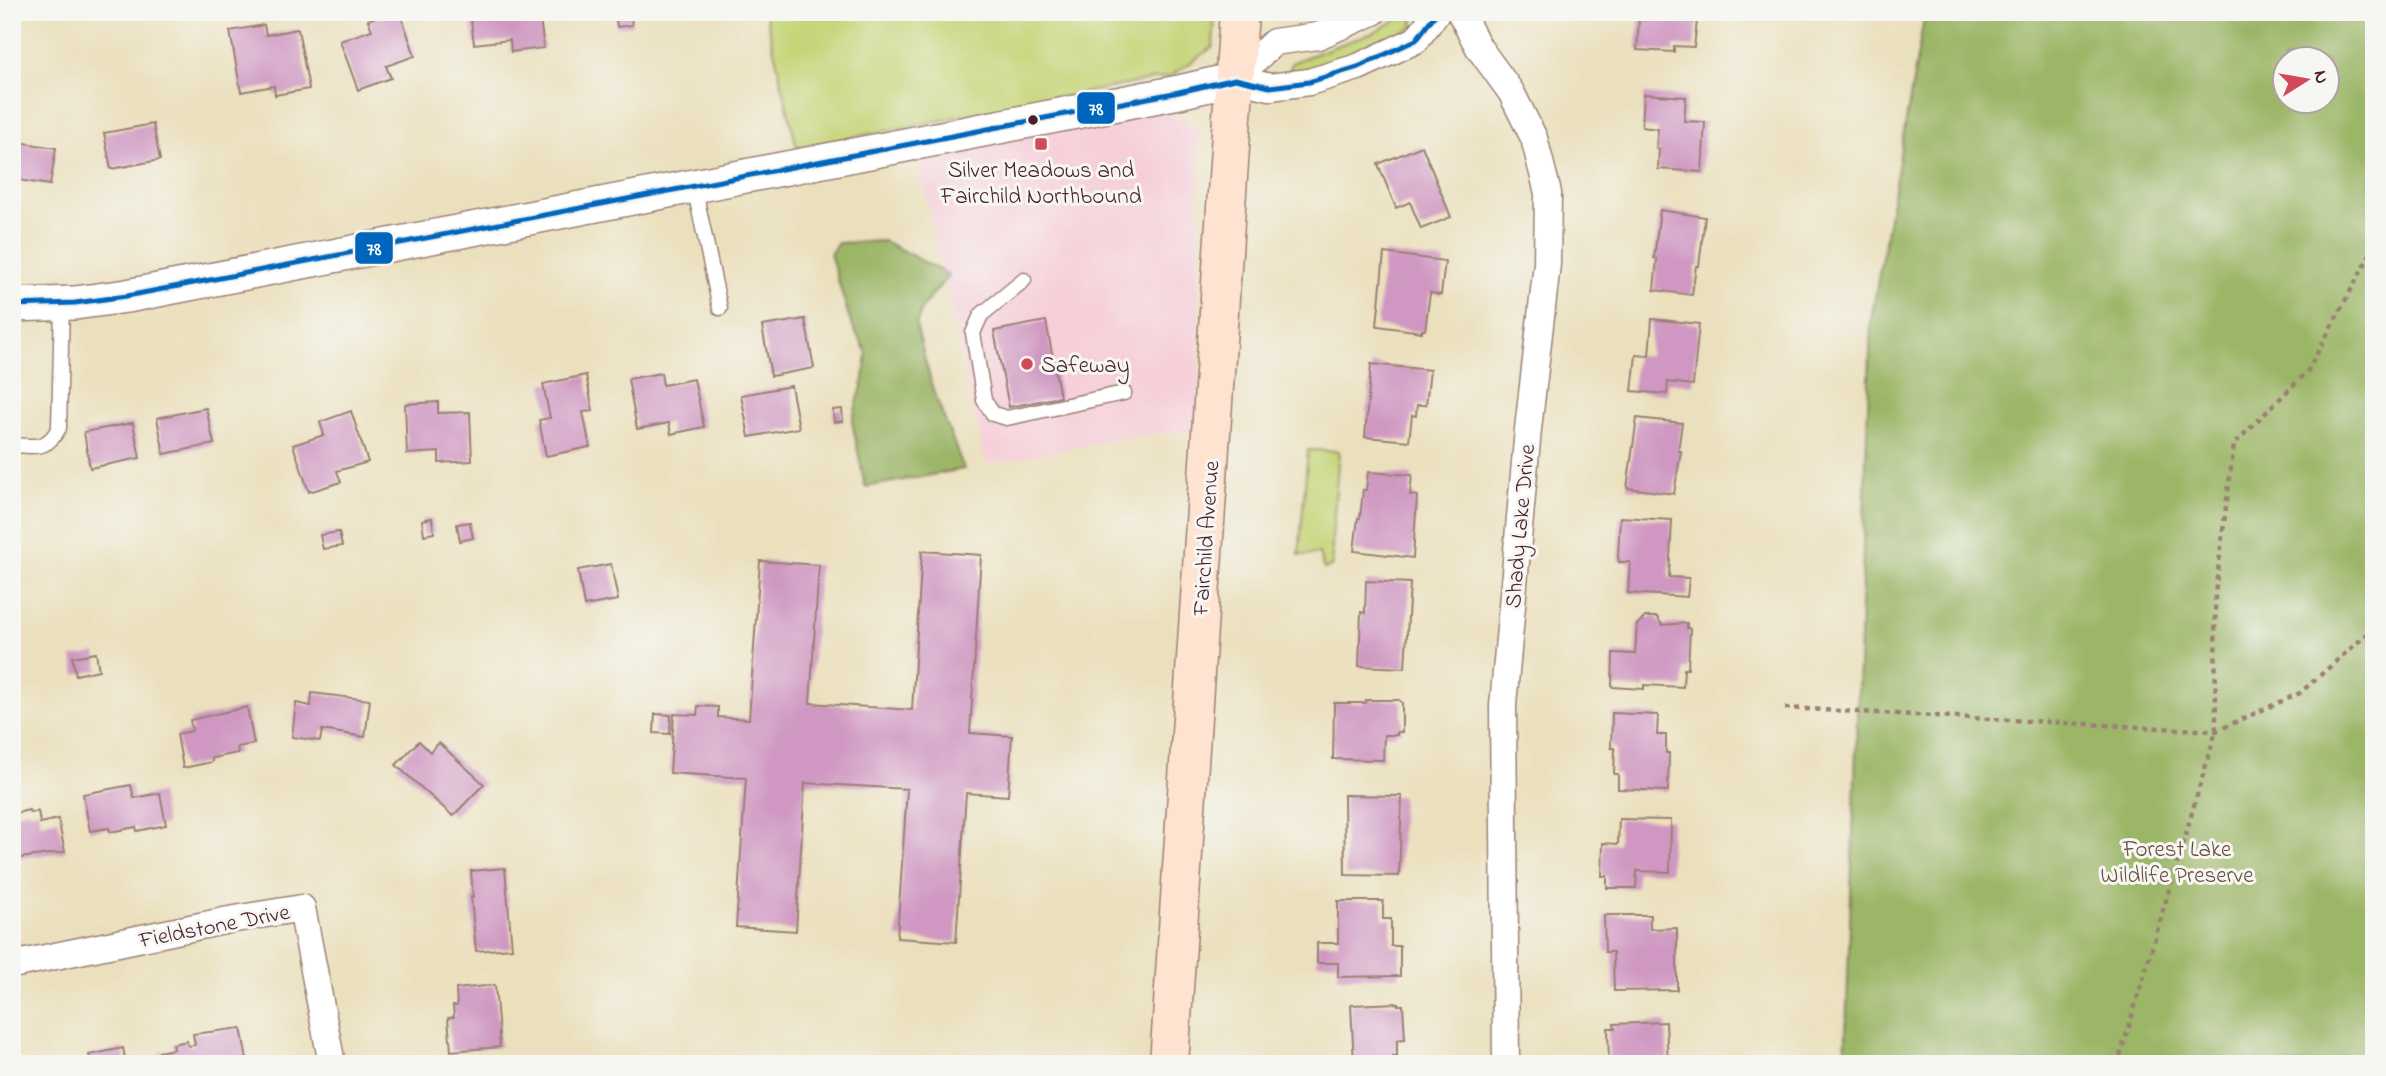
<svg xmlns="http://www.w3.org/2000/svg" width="2386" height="1076" viewBox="0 0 2386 1076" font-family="'Indie Flower',sans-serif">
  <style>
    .built { fill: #f6cfd9 }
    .green { fill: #c5d476; stroke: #887a50; stroke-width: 2 }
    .forest { fill: #9cb667; stroke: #736a49; stroke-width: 2; fill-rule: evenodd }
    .building { fill: #cf97c1 }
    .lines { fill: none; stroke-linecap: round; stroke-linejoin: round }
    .service-casing { stroke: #9a8074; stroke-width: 17 }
    .minor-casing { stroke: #9a8074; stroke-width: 29 }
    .tertiary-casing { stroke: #9a8074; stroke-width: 36 }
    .secondary-casing { stroke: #9a8074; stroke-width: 41 }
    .path { stroke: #9a8074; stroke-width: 4.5; stroke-dasharray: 5 5; stroke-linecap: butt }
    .service { stroke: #fff; stroke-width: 14 }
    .minor { stroke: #fff; stroke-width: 26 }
    .tertiary { stroke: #fff; stroke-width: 33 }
    .secondary { stroke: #fee3d1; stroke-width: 38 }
    .bus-1-casing { stroke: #f6f6f2; stroke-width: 10 }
    .bus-1 { stroke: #0065bd; stroke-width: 5 }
    .bus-dot { fill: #4a1f2b; stroke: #f6f6f2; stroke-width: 2.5 }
    .poi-dot { fill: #d1495b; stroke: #f6f6f2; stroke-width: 2.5 }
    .labels { text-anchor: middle; stroke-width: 6; stroke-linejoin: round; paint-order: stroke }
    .poi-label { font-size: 23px; fill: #4a1f2b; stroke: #f6f6f2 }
    .street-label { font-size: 23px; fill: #4a1f2b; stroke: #f6f6f2 }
    .park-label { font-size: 23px; fill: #694c3e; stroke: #f6f6f2 }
    .line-badge { stroke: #f6f6f2; stroke-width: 2.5 }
    .badge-label { font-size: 19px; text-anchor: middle; font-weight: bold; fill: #fff }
  </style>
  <rect width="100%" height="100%" fill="#f6f6f2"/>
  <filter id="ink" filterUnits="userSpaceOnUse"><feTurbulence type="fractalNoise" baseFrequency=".0143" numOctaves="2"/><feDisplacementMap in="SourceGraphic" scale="14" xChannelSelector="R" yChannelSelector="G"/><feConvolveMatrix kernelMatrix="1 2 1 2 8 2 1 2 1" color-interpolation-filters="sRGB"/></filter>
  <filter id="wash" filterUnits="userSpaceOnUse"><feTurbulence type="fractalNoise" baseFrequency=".00686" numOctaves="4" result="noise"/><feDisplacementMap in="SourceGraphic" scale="28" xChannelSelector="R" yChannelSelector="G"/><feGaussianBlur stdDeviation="1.57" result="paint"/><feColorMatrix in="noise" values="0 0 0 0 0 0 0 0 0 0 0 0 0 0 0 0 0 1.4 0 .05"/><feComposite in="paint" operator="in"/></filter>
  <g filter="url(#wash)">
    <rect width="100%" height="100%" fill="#ebe0bd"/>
    <path class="built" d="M1148 111 1173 112 1199 132V431L1132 436 986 465 917 158Z"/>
    <path class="green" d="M765 12H1215L1213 47 1171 76 797 148Z
      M1406 15 1413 17 1414 26C1376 48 1336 63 1293 74L1290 70 1292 63 1301 59 1374 32Z
      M1308 450 1339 451 1332 539V566L1324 569 1319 554 1299 555Z"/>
    <path class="forest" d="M1938 12H2374V1064H1845L1871 320 1924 18ZM2284 60H2326V102H2284Z
      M884 241 949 275 923 306 916 325 933 390 964 469 865 487 852 421 864 379 867 353 851 323 830 254 838 243Z"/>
    <g id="blocks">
      <path class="building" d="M389 12H400L415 56 386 66 391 78 358 90 340 41 372 30 368 20Z
        M470 12H539L544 48 511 52 510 40 474 44Z
        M615 12H630L632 25 617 27Z
        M1645 12H1698L1694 47 1674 46V52L1637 50 1639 19 1644 20Z
        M264 25 266 35 298 29 309 89 275 95 274 86 241 92 230 31Z
        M1644 94 1686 97 1684 121 1705 122 1702 172 1658 169 1659 149H1656L1658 129 1642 127Z
        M153 124 160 160 111 169 104 133Z
        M12 141 56 148 50 185 12 179Z
        M1422 146 1451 217 1421 229 1410 202 1396 208 1378 164Z
        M1660 210 1705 217 1699 266H1696L1692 295 1654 290 1657 259 1654 258Z
        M1384 253 1445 261 1441 295 1430 293 1425 330H1422V332L1377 326Z
        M805 319 814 368 771 376 762 326Z
        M1652 319 1699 324 1693 385 1668 382 1667 394 1632 391 1636 355 1649 356Z
        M1046 321 1060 397 1009 407 994 331Z
        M1371 364 1430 370 1426 405H1417L1416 416 1412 415 1409 441 1365 437Z
        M661 373 663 385 694 379 704 427 671 434 669 423 637 429 628 379Z
        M586 375 593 411 583 412 590 447 546 456 539 420 550 418 543 384Z
        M791 386 799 428 749 437 741 395Z
        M438 402V413L470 412 472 461 439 463V452L407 454 405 404Z
        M206 408 214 444 164 454 157 418Z
        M842 409 843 421 834 422 833 410Z
        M351 411 368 462 337 471 341 482 309 492 293 445 324 435 320 422Z
        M1637 418 1682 423 1678 451H1681L1674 494 1627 488Z
        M133 423 140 458 90 468 84 432Z
        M1368 472 1412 475 1410 495 1417 496 1413 558 1354 551 1358 518H1360L1363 490H1366Z
        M1620 517 1672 520 1669 577 1689 578 1687 597 1628 593 1630 562H1619L1618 557Z
        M432 518 434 533 424 535 422 520Z
        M470 522 473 538 460 541 457 524Z
        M339 532 342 546 323 549 320 535Z
        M922 551 981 555 970 733 1012 736 1008 796 966 793 956 942 897 938 907 789 805 783 796 931 736 927 746 778 670 773 674 714 697 715 698 706 718 707V717L749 719 760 561 819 565 810 703 912 710Z
        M611 564 618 600 584 606 578 570Z
        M1366 581 1410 583 1405 668 1359 666 1361 612 1365 613Z
        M1645 617H1657L1662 625 1687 623V628L1690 629 1688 669H1684L1683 687 1644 685V689L1612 687 1613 653 1635 654 1637 625Z
        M96 653 99 670 76 675 72 657Z
        M312 693 370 700 365 737 322 730 320 741 292 737 296 703 311 706Z
        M1366 700H1399L1402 703V732H1397V735H1384L1383 760 1333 759 1334 703H1365Z
        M247 707 254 744 237 747 238 753 212 758V762L183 768 177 734 192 731 190 720Z
        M1612 713 1658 715 1657 735H1666V753H1669L1668 791 1618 789V774H1614L1615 748H1611Z
        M655 714 671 715 670 734 654 733Z
        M419 741 430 752 439 743 484 784 453 816 396 765Z
        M131 785 134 798 160 793 166 825 137 831 136 827 110 832 109 828 90 831 83 794Z
        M1344 795 1402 796 1399 876 1345 875Z
        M29 810 30 813 38 811 40 823 58 819 65 852 12 859V814Z
        M1619 819 1671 820 1670 872 1637 871 1636 888H1607V876H1602L1603 843 1618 844Z
        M505 868 512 948 476 951 471 897H473L471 871Z
        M1338 901H1383V919H1391V946H1400V976L1338 977V963H1317V943H1338Z
        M1604 915H1650V929L1677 928V990L1614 991 1613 952H1605Z
        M495 985 500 1047 451 1051 448 1018 454 1017 453 1006H457L456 989Z
        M1398 1003V1005H1403L1405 1039 1397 1040V1057H1393L1394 1064H1354L1351 1005Z
        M1666 1022 1668 1064H1609L1608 1028H1615L1614 1024Z
        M241 1028 248 1064H162L159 1052 174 1049 173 1044 187 1041 188 1046 195 1045 193 1034Z
        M123 1048 126 1064H91L89 1055Z"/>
    </g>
  </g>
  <g filter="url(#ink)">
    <use href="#blocks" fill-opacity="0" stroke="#9a8074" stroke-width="2"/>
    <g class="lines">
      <defs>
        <path id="service" d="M694 186 720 308
          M1024 280 981 315 973 333 984 400 993 414 1007 418 1124 393
          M12 445C36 446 46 451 59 428L62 304"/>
        <path id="minor" d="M1460 12 1479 48 1511 92 1534 138 1548 193 1547 264 1528 429 1503 705 1506 1064
          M1235 79 1270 87 1309 82 1358 67 1416 40 1437 12
          M1235 79 1274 42 1318 36 1373 12
          M12 965 229 920 302 908 332 1064"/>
        <path id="tertiary" d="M12 305 75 303 127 296 1179 92 1235 79"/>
        <path id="secondary" d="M1169 1064 1239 12"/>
      </defs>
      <use href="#service" class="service-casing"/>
      <use href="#minor" class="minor-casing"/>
      <use href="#tertiary" class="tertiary-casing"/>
      <use href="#secondary" class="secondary-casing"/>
      <path class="path" d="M1785 708 2216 731 2300 693 2374 628
        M2124 1064 2119 1060 2216 731 2215 594 2234 444 2307 372 2374 247"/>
      <use href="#service" class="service"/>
      <use href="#minor" class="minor"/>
      <use href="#tertiary" class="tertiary"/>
      <use href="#secondary" class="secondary"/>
      <defs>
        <path id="bus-1" d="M12 305 75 303 127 296 1179 92 1235 79 1270 87 1309 82 1358 67 1416 40 1437 12"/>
      </defs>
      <use href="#bus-1" class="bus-1-casing"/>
      <use href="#bus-1" class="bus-1"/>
    </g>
  </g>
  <circle class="bus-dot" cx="1033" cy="120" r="6"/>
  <g class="poi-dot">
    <rect x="1034" y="137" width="14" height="14" rx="3.5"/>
    <circle cx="1027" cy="364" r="7"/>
  </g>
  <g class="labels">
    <g class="poi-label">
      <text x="1041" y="177">Silver Meadows and<tspan x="1041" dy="26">Fairchild Northbound</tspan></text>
      <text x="1041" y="372" text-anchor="start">Safeway</text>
    </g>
    <g class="street-label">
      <text transform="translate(1519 526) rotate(-85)" y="8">Shady Lake Drive</text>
      <text transform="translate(1205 538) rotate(-86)" y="8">Fairchild Avenue</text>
      <text transform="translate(214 925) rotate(-11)" y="8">Fieldstone Drive</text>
    </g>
    <g class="park-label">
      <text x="2177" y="856">Forest Lake<tspan x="2177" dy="26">Wildlife Preserve</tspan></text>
    </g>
  </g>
  <g class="line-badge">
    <rect x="1076" y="91" width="40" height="34" rx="7" fill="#0065bd"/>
    <rect x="354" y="231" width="40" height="34" rx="7" fill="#0065bd"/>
  </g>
  <g class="badge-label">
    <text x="1096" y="115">78</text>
    <text x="374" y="255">78</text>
  </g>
  <rect width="2386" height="1076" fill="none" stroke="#f6f6f2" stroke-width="42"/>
  <g transform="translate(2306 80) rotate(79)"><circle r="33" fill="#f6f6f2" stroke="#b1a0a2" stroke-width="2"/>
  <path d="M0-5L12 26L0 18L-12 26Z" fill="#d1495b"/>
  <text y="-10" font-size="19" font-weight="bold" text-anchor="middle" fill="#4a1f2b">N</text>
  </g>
</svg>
